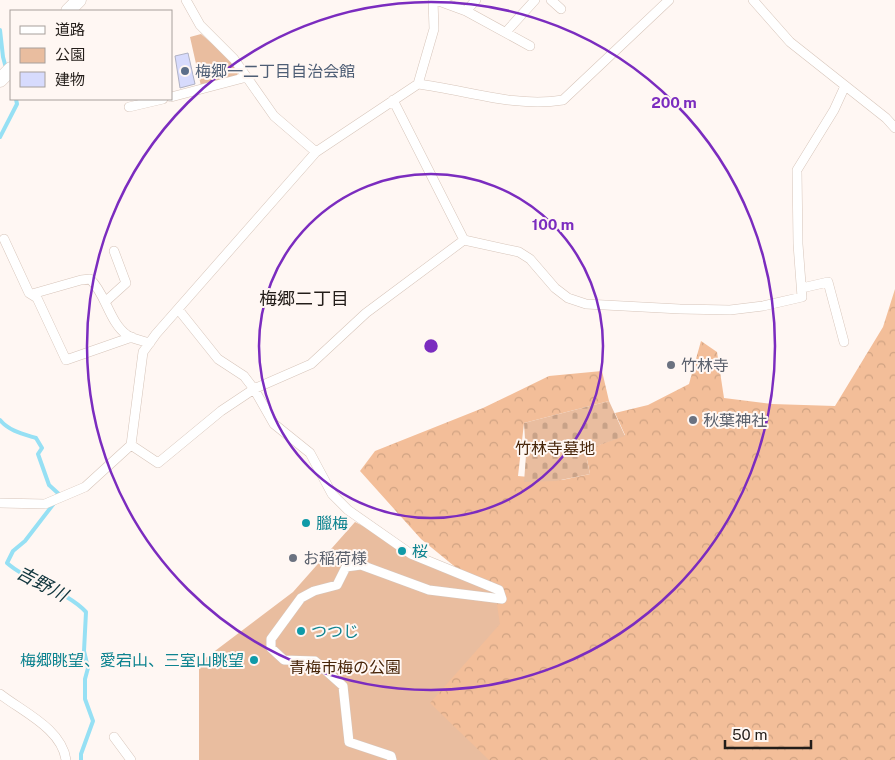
<svg xmlns="http://www.w3.org/2000/svg" width="895" height="760" viewBox="0 0 895 760" font-family="'Public Sans','Noto Sans JP',sans-serif">
  <style>
    .forest { fill: url(#forest-crowns) }
    .cemetery { fill: url(#cemetery-stones) }
    .green { fill: #e9bd9f }
    .lines { fill: none; stroke-linecap: round; stroke-linejoin: round }
    .stream { stroke: #96e0f4; stroke-width: 4 }
    .building { fill: #d7dbfd; stroke: #b0b2c4 }
    .street-casing { stroke: #d7c5ba; stroke-width: 10 }
    .primary-casing { stroke: #d7c5ba; stroke-width: 15 }
    .street { stroke: #fff; stroke-width: 9 }
    .primary { stroke: #fff; stroke-width: 14 }
    .ring { fill: none; stroke: #7b2cbf; stroke-width: 2.5 }
    .service-dot { fill: #5c6f8a; stroke: #fff7f3; stroke-width: 2 }
    .worship-dot { fill: #6b7280; stroke: #fff7f3; stroke-width: 2 }
    .culture-dot { fill: #0f9aa8; stroke: #fff7f3; stroke-width: 2 }
    .labels { text-anchor: middle; stroke-width: 4; stroke-linejoin: round; paint-order: stroke }
    .service-label { font-size: 16px; fill: #4e5e75; stroke: #fff7f3; text-anchor: start }
    .worship-label { font-size: 16px; fill: #5b616d; stroke: #fff7f3; text-anchor: start }
    .park-label { font-size: 16px; fill: #482509; stroke: #fff7f3 }
    .culture-label { font-size: 16px; fill: #0d838f; stroke: #fff7f3; text-anchor: start }
    .neighbourhood-label { font-size: 18px; fill: #231d19; stroke: #fff7f3 }
    .water-label { font-size: 18px; font-style: italic; fill: #10343c; stroke: #fff7f3 }
    .centre { fill: #7b2cbf; stroke: #fff7f3; stroke-width: 2.5 }
    .ring-label { font-size: 15px; text-anchor: middle; font-weight: bold; fill: #7b2cbf; stroke: #fff7f3; stroke-width: 4; stroke-linejoin: round; paint-order: stroke }
  </style>
  <defs>
    <pattern id="forest-crowns" width="20" height="18" patternUnits="userSpaceOnUse" patternTransform="scale(1.25)"><rect width="20" height="18" fill="#f3be99"/><path d="M2 6a3 3 0 1 1 6 0M12 15a3 3 0 1 1 6 0" fill="none" stroke="#d0a383"/></pattern>
    <pattern id="cemetery-stones" width="16" height="16" patternUnits="userSpaceOnUse" patternTransform="scale(1.25)"><rect width="16" height="16" fill="#e9bd9f"/><path d="M2 7V4a2 2 0 0 1 4 0v3zM10 15v-3a2 2 0 0 1 4 0v3z" fill="#c8a288"/></pattern>
  </defs>
  <rect width="100%" height="100%" fill="#fff7f3"/>
  <path class="forest" d="M895 289V760H396L470 579 421 539 360 471 375 451 483 408 549 376 602 371 609 401 524 423 518 476 562 480 590 474 585 450 625 435 615 413 648 405 689 384 701 341 717 352 724 398 772 404 835 406 883 327Z"/>
  <path class="cemetery" d="M609 401 625 436 585 450 590 474 556 481 524 482 526 455 524 423Z"/>
  <path class="green" d="M201 34 227 56 238 72 237 77 201 86 190 37Z
    M355 522 495 591 500 624 430 703 489 760H199V663L293 592Z"/>
  <g class="lines">
    <path class="stream" d="M0 30 3 57 6 68
      M0 137 17 104 16 99
      M0 420C9 431 23 434 36 438L42 448 38 454 49 485 60 495 59 497
      M55 502 25 541 13 551 7 563C31 584 65 590 86 612L84 651 88 668 85 679V699L93 721 81 754V760"/>
  </g>
  <path class="building" d="M188 53 195 84 180 88 175 56Z"/>
  <g class="lines">
    <defs>
      <path id="street" d="M186 0 200 25 234 59 274 116 316 152
        M436 0 466 11 530 46
        M551 0 561 9
        M753 0 790 42 886 118 895 128
        M466 11 476 0
        M506 32 535 0
        M418 84C466 90 515 108 563 100L669 0
        M171 97 247 77
        M393 100 464 240 366 313 311 364 254 389 221 411 158 463 131 445 143 352 156 334 316 152 418 84 434 29 433 0
        M129 107 163 99
        M4 239 29 293 37 298 66 360 132 337
        M464 240 519 252 530 259 555 288 568 298 586 304 680 309 730 310 763 306 802 297 798 244 797 170 834 110 845 86
        M802 288 828 282 844 342
        M32 294 81 280 90 279C106 294 109 322 127 335 133 339 143 341 150 343
        M105 302 126 283 114 251
        M178 309 218 359 244 376 254 389 274 424 310 453 332 494 348 510 411 554 499 590 502 599 429 590 361 565 346 567 337 585 314 591 301 598 271 639V648L284 660 315 661 343 686 349 742 391 756 392 760
        M0 503 45 504 85 487 131 445
        M0 694C23 712 62 729 66 760
        M114 737 131 760"/>
      <path id="primary" d="M68 11 79 0
        M0 80 11 69"/>
    </defs>
    <use href="#street" class="street-casing"/>
    <use href="#primary" class="primary-casing"/>
    <use href="#street" class="street"/>
    <use href="#primary" class="primary"/>
  </g>
  <g class="ring">
    <circle cx="431" cy="346" r="172"/>
    <circle cx="431" cy="346" r="344"/>
  </g>
  <circle class="service-dot" cx="185" cy="71" r="5"/>
  <g class="worship-dot">
    <circle cx="671" cy="365" r="5"/>
    <circle cx="693" cy="420" r="5"/>
    <circle cx="293" cy="558" r="5"/>
  </g>
  <g class="culture-dot">
    <circle cx="306" cy="523" r="5"/>
    <circle cx="402" cy="551" r="5"/>
    <circle cx="301" cy="631" r="5"/>
    <circle cx="254" cy="660" r="5"/>
  </g>
  <g class="labels">
    <g class="service-label">
      <text x="195" y="77">梅郷一二丁目自治会館</text>
    </g>
    <g class="worship-label">
      <text x="681" y="371">竹林寺</text>
      <text x="703" y="426">秋葉神社</text>
      <text x="303" y="564">お稲荷様</text>
    </g>
    <g class="park-label">
      <text x="555" y="454">竹林寺墓地</text>
      <text x="345" y="673">青梅市梅の公園</text>
    </g>
    <g class="culture-label">
      <text x="316" y="529">臘梅</text>
      <text x="412" y="557">桜</text>
      <text x="311" y="637">つつじ</text>
      <text x="244" y="666" text-anchor="end">梅郷眺望、愛宕山、三室山眺望</text>
    </g>
    <g class="neighbourhood-label">
      <text x="304" y="305">梅郷二丁目</text>
    </g>
    <g class="water-label">
      <text transform="translate(42 584) rotate(28)" y="6">吉野川</text>
    </g>
  </g>
  <circle cx="431" cy="346" r="8" class="centre"/>
  <g class="ring-label">
    <text x="674" y="108">200 m</text>
    <text x="553" y="230">100 m</text>
  </g>
  <rect x="10" y="10" width="162" height="90" fill="#fff7f3" stroke="#a7a09c"/>
  <rect x="20" y="26" width="25" height="8" fill="#ffffff" stroke="#a7a09c"/>
  <text x="55" y="35" font-size="15" fill="#231d19">道路</text>
  <rect x="20" y="48" width="25" height="15" fill="#e9bd9f" stroke="#a7a09c"/>
  <text x="55" y="60" font-size="15" fill="#231d19">公園</text>
  <rect x="20" y="72" width="25" height="15" fill="#d7dbfd" stroke="#a7a09c"/>
  <text x="55" y="85" font-size="15" fill="#231d19">建物</text>
  <path d="M725 740v8h86v-8" fill="none" stroke="#231d19" stroke-width="2.5"/>
  <text x="732" y="740" font-size="15" fill="#231d19" stroke="#fff7f3" stroke-width="4" paint-order="stroke">50 m</text>
</svg>
